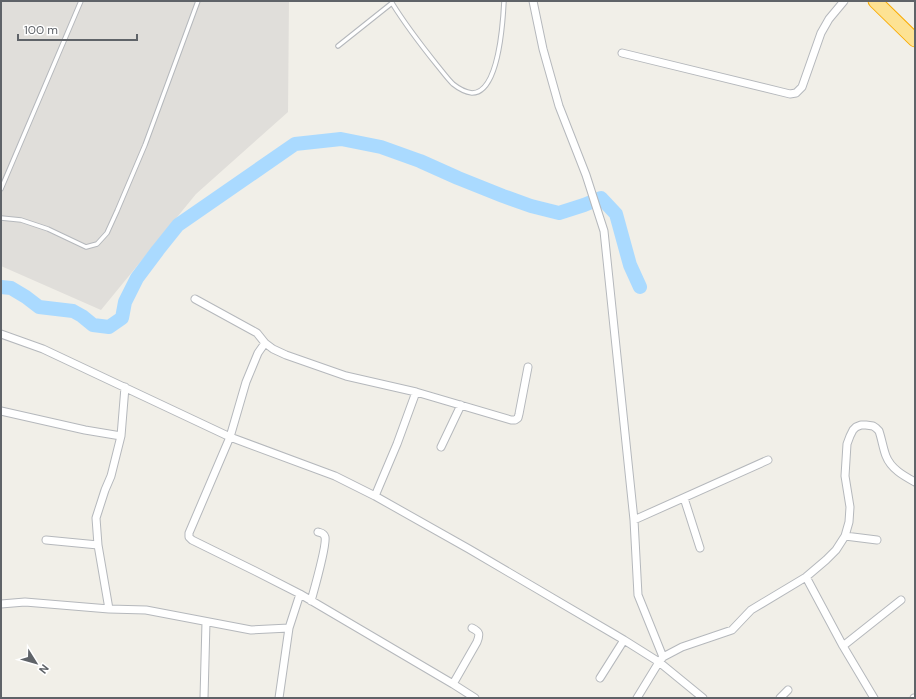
<svg xmlns="http://www.w3.org/2000/svg" width="916" height="699" viewBox="0 0 916 699" font-family="'DM Sans',sans-serif">
  <style>
    .industrial { fill: #e0deda }
    .lines { fill: none; stroke-linecap: round; stroke-linejoin: round }
    .river { stroke: #aadaff; stroke-width: 14 }
    .lane-casing { stroke: #b5b8bc; stroke-width: 5.5 }
    .street-casing { stroke: #b5b8bc; stroke-width: 9 }
    .highway-casing { stroke: #f9ab00; stroke-width: 15 }
    .lane { stroke: #fff; stroke-width: 3.5 }
    .street { stroke: #fff; stroke-width: 7 }
    .highway { stroke: #fde293; stroke-width: 13 }
  </style>
  <rect width="100%" height="100%" fill="#f1efe8"/>
  <path class="industrial" d="M1 1H289L288 112 196 194 101 310 1 266Z"/>
  <g class="lines">
    <path class="river" d="M1 287 11 288 26 297 39 307 73 311 82 316 93 325 109 327 122 318 125 302 137 278 158 250 178 225 295 144 341 139 381 147 420 161 458 178 503 196 531 206 559 213 584 205 601 198 616 214 630 265 640 287"/>
    <defs>
      <path id="lane" d="M392 1V3C405 24 421 45 437 65 442 71 447 78 453 84 458 88 465 92 472 93 499 93 503 21 504 1
        M338 46 392 3
        M1 189 81 1
        M1 218 21 220 48 229 86 247 97 244 107 233 117 211 145 145 198 1"/>
      <path id="street" d="M533 1 543 49 559 106 586 175 604 231 634 520 638 595 663 657
        M622 53 790 94 796 93 802 87 821 33 829 19 844 1
        M195 299 257 333 265 343 273 349 286 355 346 376 416 392
        M1 334 43 349 230 437 335 476 375 496 469 549 624 640 659 662 703 698
        M265 343 258 353 246 382 230 437 189 533V537L192 540 255 571 300 594 453 684 475 698
        M1 411 85 430 121 436
        M441 447 461 405
        M375 496 397 444 416 392 511 420H515L518 418 519 414 528 367
        M684 498 700 548
        M634 520 768 460
        M845 536 877 540
        M46 540 98 545
        M806 577 843 646 874 698
        M311 601C314 590 327 545 325 537 324 533 321 533 318 532
        M1 604 25 602 109 609 146 610 251 630 289 628
        M109 609 98 545 96 518 105 490 111 476 121 436 125 387
        M843 646 901 600
        M600 678 624 640
        M453 684 477 642C480 634 480 632 472 628
        M204 698 206 622
        M279 698 289 628 300 594
        M637 698 659 662 663 657 682 647 732 630 751 610 806 577 826 560 836 550 845 536 849 522 850 507 845 476 847 444 850 436 853 430 856 427 861 425H866L873 426 876 428 879 431C882 440 883 448 886 456 891 469 904 476 915 482
        M780 698 788 690
        M914 698H915"/>
      <path id="highway" d="M875 1 915 40"/>
    </defs>
    <use href="#lane" class="lane-casing"/>
    <use href="#street" class="street-casing"/>
    <use href="#highway" class="highway-casing"/>
    <use href="#lane" class="lane"/>
    <use href="#street" class="street"/>
    <use href="#highway" class="highway"/>
  </g>
  <rect width="916" height="699" fill="none" stroke="#5f6368" stroke-width="4"/>
  <g transform="translate(36 663) rotate(127)" stroke="#ffffff" stroke-width="3" paint-order="stroke">
  <path d="M0-3L7 15L0 10L-7 15Z" fill="#5f6368"/>
  <text y="-6" font-size="11" font-weight="bold" text-anchor="middle" fill="#5f6368">N</text>
  </g>
  <path d="M18 34v6h119v-6" fill="none" stroke="#5f6368" stroke-width="2"/>
  <text x="24" y="34" font-size="12" fill="#5f6368" stroke="#ffffff" stroke-width="3" paint-order="stroke">100 m</text>
</svg>
